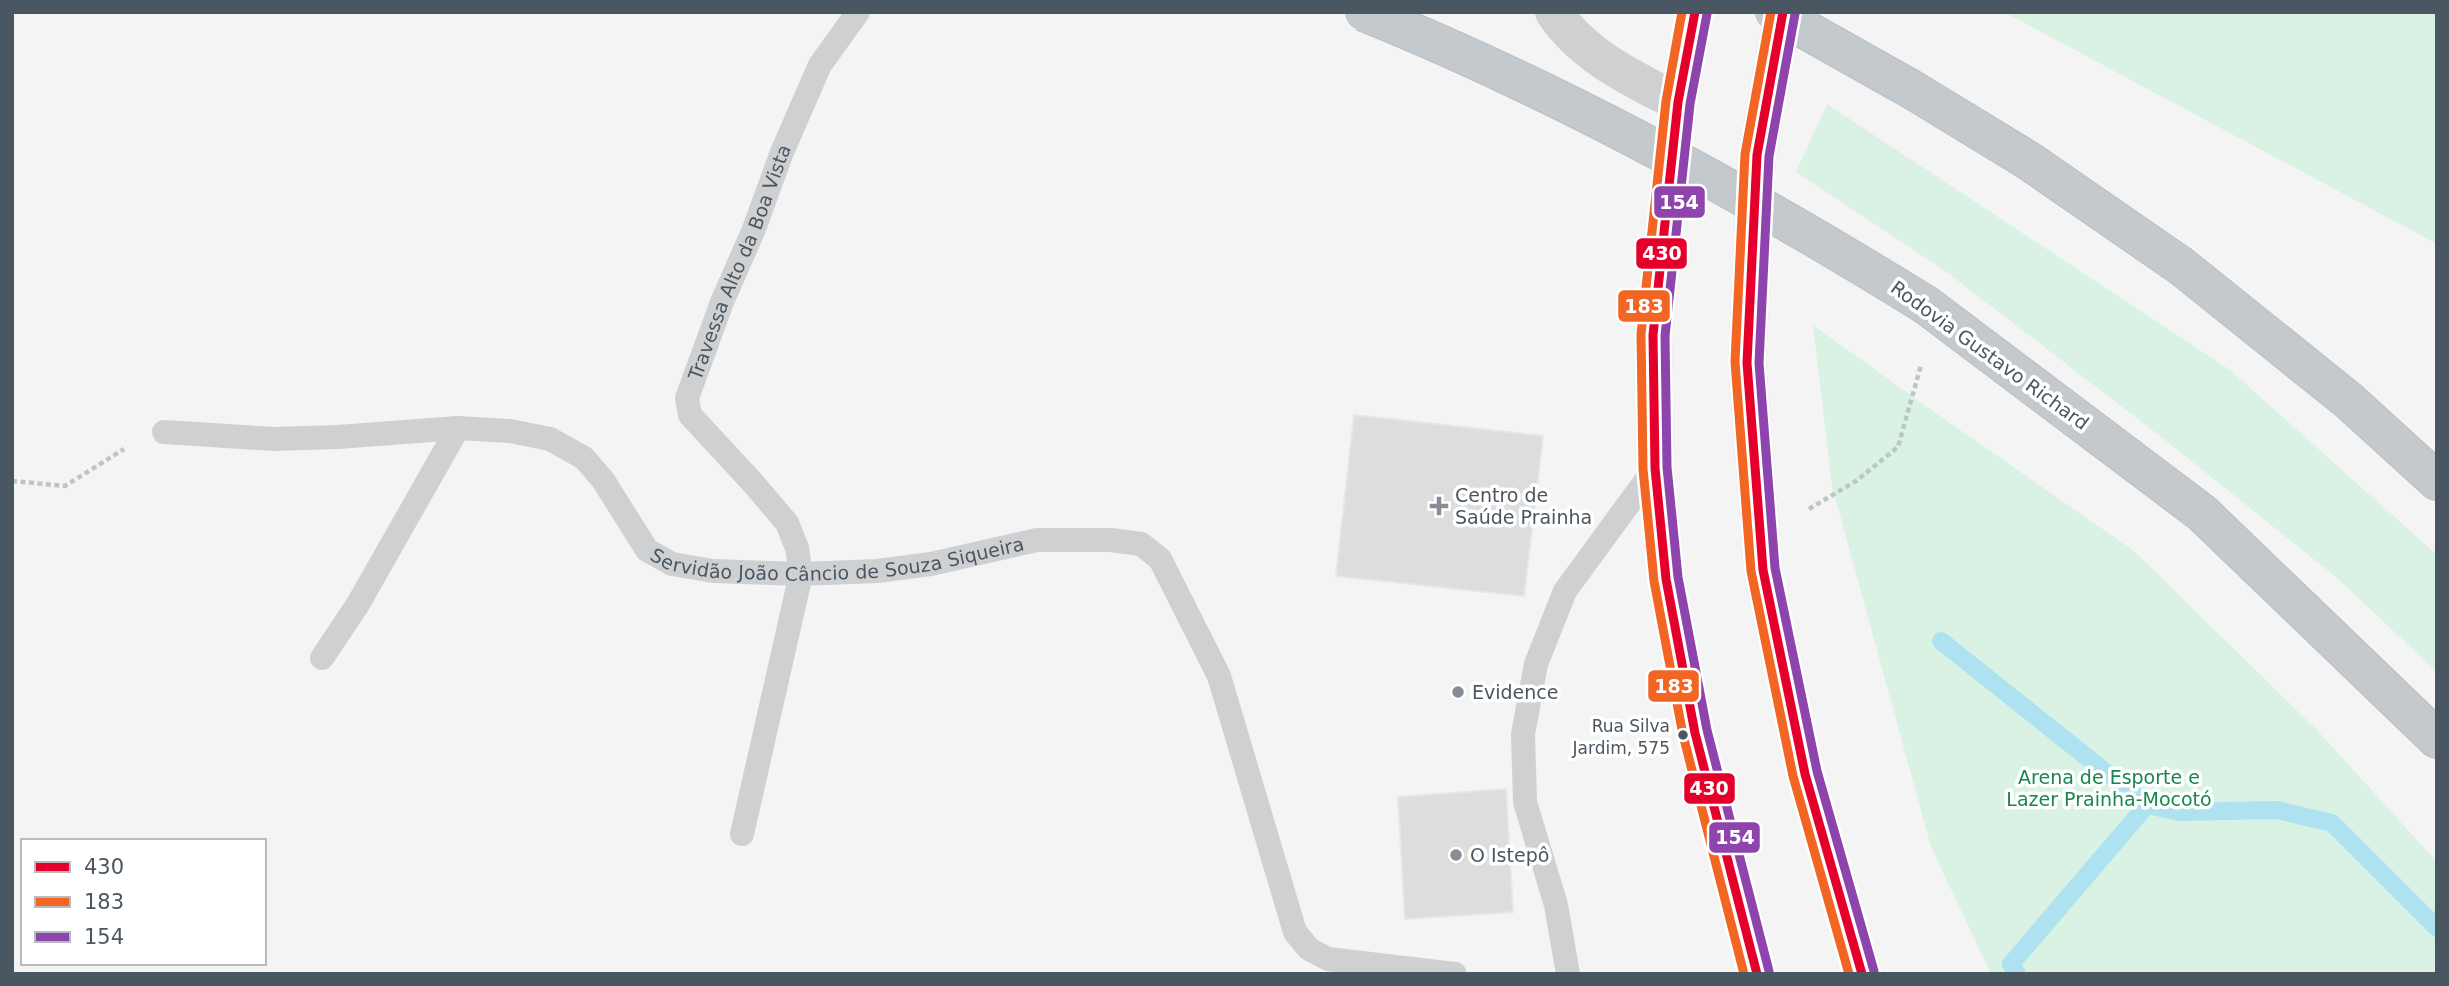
<svg xmlns="http://www.w3.org/2000/svg" width="2449" height="986" viewBox="0 0 2449 986" font-family="'DejaVu Sans',sans-serif">
  <style>
    .green { fill: #d9f2e3 }
    .lines { fill: none; stroke-linecap: round; stroke-linejoin: round }
    .stream { stroke: #aee2f0; stroke-width: 18 }
    .building { fill: #ddddde; stroke: #e5e6e7; stroke-width: 2 }
    .trunk-casing { stroke: #b9bec3; stroke-width: 40 }
    .path { stroke: #bcc7c4; stroke-width: 4.5; stroke-dasharray: 5 3.5; stroke-linecap: butt }
    .service { stroke: #ced0d2; stroke-width: 24 }
    .minor { stroke: #ced0d2; stroke-width: 38 }
    .primary { stroke: #caced1; stroke-width: 38 }
    .trunk { stroke: #c4c9cd; stroke-width: 38 }
    .trunk-bridge-casing { stroke: #b9bec3; stroke-width: 40; stroke-linecap: butt }
    .trunk-bridge { stroke: #c4c9cd; stroke-width: 38 }
    .bus-1-casing { stroke: #fff; stroke-width: 14 }
    .bus-2-casing { stroke: #fff; stroke-width: 14 }
    .bus-3-casing { stroke: #fff; stroke-width: 14 }
    .bus-1 { stroke: #e4002b; stroke-width: 9 }
    .bus-2 { stroke: #f26522; stroke-width: 9 }
    .bus-3 { stroke: #8e44ad; stroke-width: 9 }
    .poi-dot { fill: #868d94; stroke: #fff; stroke-width: 2.5 }
    .bus-dot { fill: #4a5661; stroke: #fff; stroke-width: 2.5 }
    .labels { text-anchor: middle; stroke-width: 7; stroke-linejoin: round; paint-order: stroke }
    .bus-label { font-size: 17px; fill: #4a5661; stroke: #fff; text-anchor: end }
    .street-label { font-size: 19px; fill: #4a5661; stroke: #fff }
    .poi-label { font-size: 19px; fill: #4a5661; stroke: #fff; text-anchor: start }
    .park-label { font-size: 19px; fill: #17864f; stroke: #fff }
    .line-badge { stroke: #fff; stroke-width: 2.5 }
    .badge-label { font-size: 19px; text-anchor: middle; font-weight: bold; fill: #fff }
  </style>
  <rect width="100%" height="100%" fill="#f4f4f4"/>
  <path class="green" d="M2004 12H2437V244Z
    M1827 104 2230 370 2437 555V672L2337 578 2169 443 1948 273 1796 172Z
    M1813 325 1927 407 2134 551 2317 730 2437 862V974H1991L1931 847 1832 486Z"/>
  <g class="lines">
    <path class="stream" d="M1941 641 2147 805 2011 964 2017 974
      M2147 805 2180 812 2277 810 2332 823 2437 928"/>
  </g>
  <path class="building" d="M1354 415 1543 436 1524 596 1336 576Z
    M1506 789 1513 912 1405 919 1398 797Z"/>
  <g class="lines">
    <defs>
      <path id="trunk" d="M2029 161 2181 266 2348 400 2437 481
        M1926 305 2202 513 2437 739"/>
    </defs>
    <use href="#trunk" class="trunk-casing"/>
    <path class="path" d="M12 481 65 486 124 449
      M1809 509 1856 481 1898 447 1921 365"/>
    <g class="service">
      <path id="s1" d="M164 432 274 439 338 437 458 428 510 431 550 439 584 458 603 480 647 550 672 564 713 571 801 574 877 571 931 564 1037 540H1111L1141 544 1160 559 1219 676 1295 932 1309 949 1328 959 1455 974"/>
      <path d="M322 658 358 604 458 428"/>
      <path id="s2" d="M742 834 801 574 797 548 787 523 753 483 690 415 687 398 722 302 754 229 782 152 820 65 858 12"/>
      <path d="M1568 974 1556 905 1525 802 1523 734 1536 664 1565 591 1655 468"/>
    </g>
    <path class="minor" d="M1554 12C1583 56 1633 79 1678 102"/>
    <path class="primary" d="M1695 12 1678 102 1653 335 1655 468 1666 579 1695 733 1757 974
      M1783 12 1757 155 1747 363 1763 570 1805 774 1862 974"/>
    <use href="#trunk" class="trunk"/>
    <defs>
      <path id="trunk-bridge" d="M1364 12C1559 91 1747 194 1926 305
        M1774 12 1911 89 2029 161"/>
    </defs>
    <use href="#trunk-bridge" class="trunk-bridge-casing"/>
    <use href="#trunk-bridge" class="trunk-bridge"/>
    <defs>
      <path id="bus-1" d="M1695 12 1678 102 1653 335 1655 468 1666 579 1695 733 1757 974
        M1783 12 1757 155 1747 363 1763 570 1805 774 1862 974"/>
      <path id="bus-2" d="M1682 12 1666 101 1641 334 1643 469 1654 581 1683 735 1744 974
        M1771 12 1745 154 1735 362 1751 571 1793 776 1849 974"/>
      <path id="bus-3" d="M1707 14 1690 104 1665 336 1667 467 1678 577 1707 730 1769 971
        M1795 14 1769 156 1759 363 1775 568 1817 771 1874 971"/>
    </defs>
    <use href="#bus-1" class="bus-1-casing"/>
    <use href="#bus-2" class="bus-2-casing"/>
    <use href="#bus-3" class="bus-3-casing"/>
    <use href="#bus-1" class="bus-1"/>
    <use href="#bus-2" class="bus-2"/>
    <use href="#bus-3" class="bus-3"/>
  </g>
  <g class="poi-dot">
    <path d="M1435.5 495.5h7v7h7v7h-7v7h-7v-7h-7v-7h7z"/>
    <circle cx="1458" cy="692" r="7"/>
    <circle cx="1456" cy="855" r="7"/>
  </g>
  <circle class="bus-dot" cx="1683" cy="735" r="6"/>
  <g class="labels">
    <g class="bus-label">
      <text x="1670" y="732">Rua Silva<tspan x="1670" dy="22">Jardim, 575</tspan></text>
    </g>
    <g class="street-label">
      <text dy="7" stroke="none"><textPath href="#s2" startOffset="628">Travessa Alto da Boa Vista</textPath></text>
      <text transform="translate(1990 355) rotate(36)" y="7">Rodovia Gustavo Richard</text>
      <text dy="7" stroke="none"><textPath href="#s1" startOffset="733">Servidão João Câncio de Souza Siqueira</textPath></text>
    </g>
    <g class="poi-label">
      <text x="1455" y="502">Centro de<tspan x="1455" dy="22">Saúde Prainha</tspan></text>
      <text x="1472" y="699">Evidence</text>
      <text x="1470" y="862">O Istepô</text>
    </g>
    <g class="park-label">
      <text x="2109" y="784">Arena de Esporte e<tspan x="2109" dy="22">Lazer Prainha-Mocotó</tspan></text>
    </g>
  </g>
  <g class="line-badge">
    <rect x="1653" y="185" width="53" height="34" rx="7" fill="#8e44ad"/>
    <rect x="1635" y="237" width="53" height="33" rx="7" fill="#e4002b"/>
    <rect x="1617" y="289" width="54" height="34" rx="7" fill="#f26522"/>
    <rect x="1647" y="669" width="53" height="34" rx="7" fill="#f26522"/>
    <rect x="1683" y="772" width="53" height="33" rx="7" fill="#e4002b"/>
    <rect x="1708" y="821" width="53" height="33" rx="7" fill="#8e44ad"/>
  </g>
  <g class="badge-label">
    <text x="1679" y="209">154</text>
    <text x="1662" y="260">430</text>
    <text x="1644" y="313">183</text>
    <text x="1674" y="693">183</text>
    <text x="1709" y="795">430</text>
    <text x="1735" y="844">154</text>
  </g>
  <rect width="2449" height="986" fill="none" stroke="#4a5661" stroke-width="28"/>
  <rect x="21" y="839" width="245" height="126" fill="#ffffff" stroke="#b7bbc0" stroke-width="2"/>
  <rect x="35" y="862" width="35" height="10" fill="#e4002b" stroke="#b7bbc0" stroke-width="2"/>
  <text x="84" y="874" font-size="21" fill="#4a5661">430</text>
  <rect x="35" y="897" width="35" height="10" fill="#f26522" stroke="#b7bbc0" stroke-width="2"/>
  <text x="84" y="909" font-size="21" fill="#4a5661">183</text>
  <rect x="35" y="932" width="35" height="10" fill="#8e44ad" stroke="#b7bbc0" stroke-width="2"/>
  <text x="84" y="944" font-size="21" fill="#4a5661">154</text>
</svg>
